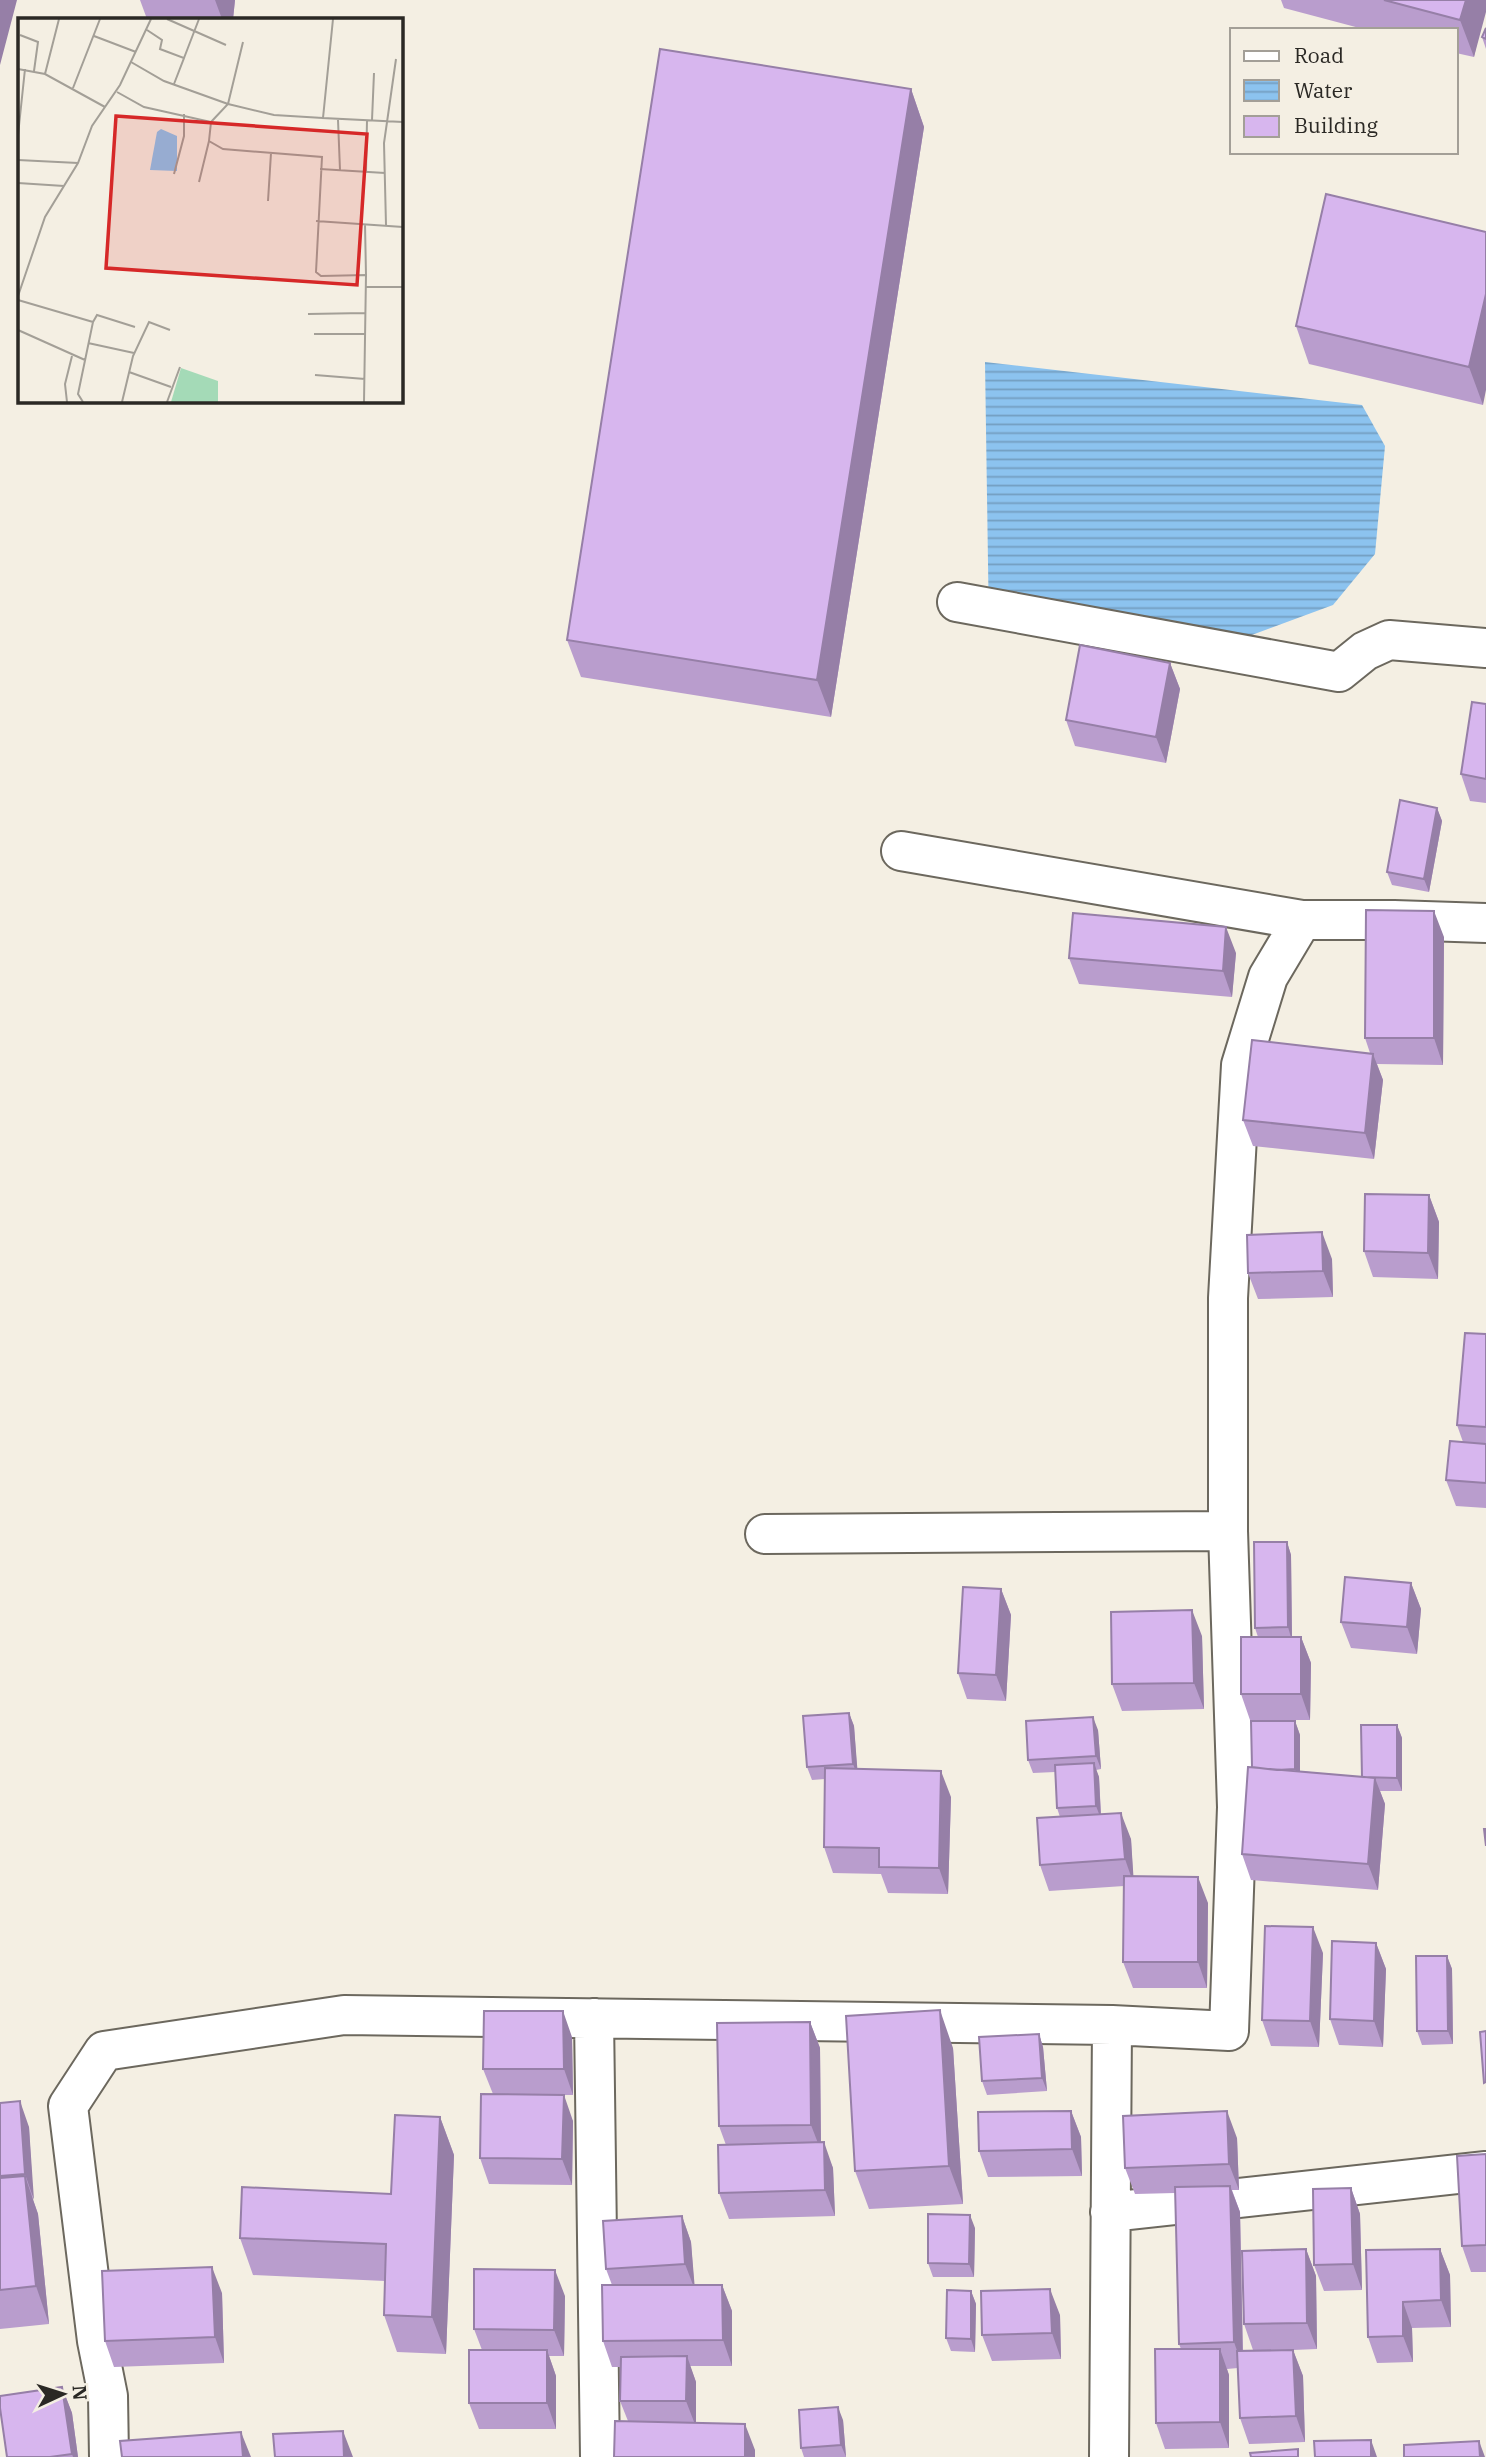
<svg xmlns="http://www.w3.org/2000/svg" width="1486" height="2457" viewBox="0 0 1486 2457" font-family="'IBM Plex Serif',serif">
  <style>
    .water { fill: url(#water-rules) }
    .lines { fill: none; stroke-linecap: round; stroke-linejoin: round }
    .minor-casing { stroke: #6c685e; stroke-width: 42 }
    .minor { stroke: #fff; stroke-width: 38 }
    .wall { fill: #b99dcd }
    .shaded-wall { fill: #967fa7 }
    .building { fill: #d7b6ee; stroke: #967fa7; stroke-width: 2 }
    .inset-road { fill: none; stroke: #a39f97; stroke-width: 2 }
    .view { fill: #d62828; fill-opacity: 0.15; stroke: #d62828; stroke-width: 3.5 }
    .inset-edge { fill: none; stroke: #2a2824; stroke-width: 3.5 }
  </style>
  <defs>
    <pattern id="water-rules" width="6" height="5" patternUnits="userSpaceOnUse" patternTransform="scale(1.75)"><rect width="6" height="5" fill="#8cc3ef"/><path d="M0 2.5h6" fill="none" stroke="#739ec1"/></pattern>
  </defs>
  <rect width="100%" height="100%" fill="#f4efe3"/>
  <path class="water" d="M985 362 1362 405 1385 446 1375 554 1333 605 1230 643 989 629Z"/>
  <g class="lines">
    <defs>
      <path id="minor" d="M957 602 1339 672 1365 651 1389 640 1486 648
        M901 851 1302 920
        M765 1534 1228 1531
        M594 2018 600 2457
        M1110 2212 1486 2171
        M109 2457 108 2396 97 2341 68 2106 104 2051 344 2015 1112 2025 1229 2031 1237 1807 1228 1531V1298L1241 1065 1268 977 1302 920H1394L1486 923
        M1109 2457 1112 2025"/>
    </defs>
    <use href="#minor" class="minor-casing"/>
    <use href="#minor" class="minor"/>
  </g>
  <path class="wall" d="M140 0H235L233 19H147Z
    M1281 0H1486L1474 57 1456 53V30H1367L1284 8Z
    M1486 28V49L1482 37Z
    M911 89 924 127 831 717 581 677 567 640Z
    M1486 232 1483 405 1309 364 1296 326Z
    M1170 663 1180 689 1166 763 1075 746 1066 720Z
    M1486 704V803L1470 801 1461 774Z
    M1437 808 1442 821 1429 892 1392 885 1387 872Z
    M1444 937 1443 1065 1377 1064 1383 1080 1374 1159 1253 1146 1243 1120 1370 1053 1365 1038Z
    M1236 953 1232 997 1079 984 1069 958Z
    M1429 1195 1439 1222 1438 1279 1373 1277 1364 1251Z
    M1332 1259 1333 1297 1258 1299 1248 1273Z
    M1486 1334V1508L1456 1506 1446 1480 1463 1442 1457 1425Z
    M1287 1542 1291 1555 1292 1637H1301L1311 1663 1310 1720H1250L1241 1694 1258 1637 1255 1628Z
    M1411 1583 1421 1609 1417 1654 1351 1648 1341 1622Z
    M1001 1589 1011 1615 1006 1701 967 1699 958 1673Z
    M1202 1636 1204 1709 1122 1711 1112 1684Z
    M849 1713 854 1726 857 1769 951 1797 948 1894 888 1893 881 1874 833 1873 824 1847 825 1779 812 1780 807 1767Z
    M1295 1721 1300 1735V1771L1362 1777 1397 1725 1402 1738V1791H1380L1385 1804 1378 1890 1251 1880 1242 1854 1252 1767Z
    M1098 1730 1101 1769 1096 1770 1099 1777 1101 1814 1131 1839 1133 1876 1208 1903 1207 1988H1133L1123 1962 1124 1886 1049 1891 1040 1865 1060 1817 1057 1808 1055 1772 1033 1773 1028 1760Z
    M1376 1943 1386 1969 1383 2047 1339 2045 1330 2019Z
    M1323 1953 1319 2047 1271 2046 1262 2020Z
    M1447 1956 1452 1969 1453 2044 1422 2045 1417 2031Z
    M810 2022 820 2048 821 2142 833 2168 835 2216 729 2219 719 2193 726 2145 719 2126Z
    M1039 2034 1043 2047 1047 2091 987 2095 982 2081Z
    M572 2037 573 2095H552L573 2121 572 2185 489 2184 480 2158 493 2094 483 2069Z
    M953 2048 963 2204 869 2209 855 2171Z
    M0 2103 29 2127 33 2200 38 2214 49 2324 0 2329Z
    M1071 2111 1081 2137 1082 2176 988 2177 979 2151Z
    M440 2117 454 2155 446 2354 397 2352 384 2315 385 2281 253 2275 240 2238 391 2194Z
    M1237 2138 1239 2190H1232L1240 2212 1243 2351 1253 2350 1244 2324 1306 2249 1316 2276 1317 2349 1293 2350 1303 2376 1305 2442 1249 2444 1240 2418 1238 2368 1227 2369 1229 2375V2448L1165 2449 1156 2423 1181 2349 1179 2344 1175 2193 1135 2194 1125 2168Z
    M1486 2154V2272H1471L1462 2246Z
    M1351 2188 1360 2214 1362 2290 1324 2291 1314 2265Z
    M682 2216 691 2242 694 2285H722L732 2311V2366H690L696 2382V2423L755 2450V2457H614L628 2421 620 2401V2367H612L603 2341 612 2285 606 2269Z
    M975 2228 974 2277H933L928 2263Z
    M1440 2249 1450 2275 1451 2327 1412 2328 1413 2362 1377 2363 1368 2337Z
    M971 2291 976 2304 975 2352 951 2351 946 2338Z
    M222 2293 224 2363 114 2367 105 2341Z
    M565 2296 564 2356H549L556 2376V2429H479L469 2403 482 2350 474 2329Z
    M1060 2315 1061 2359 992 2361 982 2335Z
    M62 2387 72 2413 78 2457H7Z
    M843 2420 846 2457H804L801 2448Z"/>
  <path class="shaded-wall" d="M0 0H17L0 65Z
    M215 0H235L233 19H222Z
    M1466 0H1486V12L1474 57 1460 20Z
    M911 89 924 127 831 717 817 680Z
    M1486 294V390L1483 405 1469 367Z
    M1170 663 1180 689 1166 763 1156 737Z
    M1437 808 1442 821 1429 892 1424 879Z
    M1434 911 1444 937 1443 1065 1434 1038Z
    M1226 927 1236 953 1232 997 1223 971Z
    M1373 1054 1383 1080 1374 1159 1365 1133Z
    M1429 1195 1439 1222 1438 1279 1428 1253Z
    M1322 1232 1332 1259 1333 1297 1323 1271Z
    M1287 1542 1291 1555 1292 1641 1288 1627Z
    M1411 1583 1421 1609 1417 1654 1407 1627Z
    M1001 1589 1011 1615 1006 1701 996 1675Z
    M1192 1610 1202 1636 1204 1709 1194 1683Z
    M1301 1637 1311 1663 1310 1720 1301 1694Z
    M849 1713 854 1726 858 1777 853 1764Z
    M1093 1717 1098 1730 1101 1769 1096 1756Z
    M1295 1721 1300 1735V1783L1295 1769Z
    M1397 1725 1402 1738V1791L1397 1778Z
    M1094 1763 1099 1777 1101 1819 1096 1806Z
    M941 1771 951 1797 948 1894 939 1868Z
    M1375 1778 1385 1804 1378 1890 1368 1864Z
    M1121 1813 1131 1839 1134 1885 1125 1859Z
    M1198 1877 1208 1903 1207 1988 1198 1962Z
    M1313 1927 1323 1953 1319 2047 1310 2021Z
    M1376 1943 1386 1969 1383 2047 1374 2021Z
    M1447 1956 1452 1969 1453 2044 1448 2031Z
    M940 2010 953 2048 963 2204 949 2166Z
    M563 2011 572 2037 573 2095 564 2069Z
    M810 2022 820 2048 821 2151 811 2125Z
    M1039 2034 1043 2047 1047 2091 1042 2078Z
    M564 2095 573 2121 572 2185 562 2159Z
    M20 2101 29 2127 34 2200 25 2174Z
    M1071 2111 1081 2137 1082 2176 1072 2149Z
    M1227 2111 1237 2138 1239 2190 1229 2164Z
    M440 2117 454 2155 446 2354 432 2317Z
    M824 2142 833 2168 835 2216 825 2190Z
    M25 2176 38 2214 49 2324 36 2286Z
    M1230 2186 1240 2212 1243 2368 1234 2342Z
    M1351 2188 1360 2214 1362 2290 1353 2264Z
    M970 2215 975 2228 974 2277 969 2264Z
    M682 2216 691 2242 695 2290 685 2264Z
    M1306 2249 1316 2276 1317 2349 1307 2323Z
    M1440 2249 1450 2275 1451 2327 1441 2300Z
    M212 2267 222 2293 224 2363 215 2337Z
    M555 2270 565 2296 564 2356 554 2330Z
    M722 2285 732 2311V2366L723 2340Z
    M1050 2289 1060 2315 1061 2359 1052 2333Z
    M971 2291 976 2304 975 2352 971 2339Z
    M1403 2302 1412 2328 1413 2362 1403 2336Z
    M1220 2349 1229 2375V2448L1220 2422Z
    M547 2350 556 2376V2429L547 2403Z
    M1293 2350 1303 2376 1305 2442 1296 2416Z
    M687 2356 696 2382V2427L686 2401Z
    M62 2387 72 2413 78 2457H73L72 2454Z
    M838 2407 843 2420 846 2457 841 2445Z
    M745 2424 755 2450V2457H745Z
    M343 2431 353 2457H344Z
    M241 2432 251 2457H243Z
    M1371 2440 1377 2457H1371Z
    M1479 2441 1485 2457H1480Z"/>
  <path class="building" d="M1384 0H1466L1460 20Z
    M1486 28V39L1482 37Z
    M660 49 911 89 817 680 567 640Z
    M1326 194 1486 232V294L1469 367 1296 326Z
    M1080 645 1170 663 1156 737 1066 720Z
    M1472 702 1486 704V779L1461 774Z
    M1400 800 1437 808 1424 879 1387 872Z
    M1366 910 1434 911V1038H1365Z
    M1073 913 1226 927 1223 971 1069 958Z
    M1252 1040 1373 1054 1365 1133 1243 1120Z
    M1365 1194 1429 1195 1428 1253 1364 1251Z
    M1322 1232 1323 1271 1248 1273 1247 1235Z
    M1465 1333 1486 1334V1427L1457 1425Z
    M1450 1441 1486 1444V1483L1446 1480Z
    M1254 1542H1287L1288 1627 1255 1628Z
    M1345 1577 1411 1583 1407 1627 1341 1622Z
    M963 1587 1001 1589 996 1675 958 1673Z
    M1192 1610 1194 1683 1112 1684 1111 1612Z
    M1241 1637H1301V1694H1241Z
    M849 1713 853 1764 807 1767 803 1716Z
    M1093 1717 1096 1756 1028 1760 1026 1721Z
    M1251 1721H1295V1769L1277 1770 1252 1767Z
    M1361 1725H1397V1778L1362 1777Z
    M1094 1763 1096 1806 1057 1808 1055 1765Z
    M1248 1767 1375 1778 1368 1864 1242 1854Z
    M825 1768 941 1771 939 1868 879 1867V1848L824 1847Z
    M1121 1813 1125 1859 1040 1865 1037 1818Z
    M1484 1829H1486V1846Z
    M1124 1876 1198 1877V1962H1123Z
    M1265 1926 1313 1927 1310 2021 1262 2020Z
    M1332 1941 1376 1943 1374 2021 1330 2019Z
    M1416 1956H1447L1448 2031H1417Z
    M940 2010 949 2166 855 2171 846 2016Z
    M484 2011H563L564 2069H483Z
    M810 2022 811 2125 719 2126 717 2023Z
    M1486 2031V2082L1484 2083 1480 2032Z
    M1039 2034 1042 2078 982 2081 979 2037Z
    M481 2094 564 2095 562 2159 480 2158Z
    M20 2101 25 2174 0 2176V2103Z
    M1071 2111 1072 2149 979 2151 978 2112Z
    M1227 2111 1229 2164 1125 2168 1123 2116Z
    M395 2115 440 2117 432 2317 384 2315 386 2244 240 2238 242 2187 391 2194Z
    M824 2142 825 2190 719 2193 718 2145Z
    M1486 2154V2245L1462 2246 1457 2156Z
    M25 2176 36 2286 0 2290V2178Z
    M1230 2186 1234 2342 1179 2344 1175 2187Z
    M1351 2188 1353 2264 1314 2265 1313 2189Z
    M928 2214 970 2215 969 2264 928 2263Z
    M682 2216 685 2264 606 2269 603 2221Z
    M1306 2249 1307 2323 1244 2324 1242 2251Z
    M1440 2249 1441 2300 1403 2302V2336L1368 2337 1366 2250Z
    M212 2267 215 2337 105 2341 102 2271Z
    M474 2269 555 2270 554 2330 474 2329Z
    M602 2285H722L723 2340 603 2341Z
    M1050 2289 1052 2333 982 2335 981 2291Z
    M947 2290 971 2291V2339L946 2338Z
    M1155 2349H1220V2422L1156 2423Z
    M469 2350H547V2403H469Z
    M1293 2350 1296 2416 1240 2418 1237 2351Z
    M687 2356 686 2401H620L621 2357Z
    M62 2387 72 2454 50 2457H7L0 2408V2396Z
    M838 2407 841 2445 801 2448 799 2410Z
    M615 2421 745 2424V2457H614Z
    M343 2431 344 2457H275L273 2434Z
    M241 2432 243 2457H122L120 2441Z
    M1371 2440V2457H1315L1314 2441Z
    M1479 2441 1480 2457H1404V2445Z
    M1298 2449V2457H1251L1250 2453Z"/>
  <g transform="translate(18 18)">
    <rect width="385" height="385" fill="#f4efe3"/>
    <path d="M163 350 200 363V384H153Z" fill="#a4dab7"/>
    <path d="M143 111 159 118V153L132 152 139 114Z" fill="#8cc3ef"/>
    <path class="inset-road" d="M149 1 208 27M315 1 305 100 385 104M129 12 144 22 142 31 166 40 156 66M2 17 20 24 16 53M76 18 118 34M225 24 210 86 256 97 305 100M166 40 181 1M113 44 146 63 210 86 193 104M0 51 27 56 87 89M27 56 41 1M55 70 82 1M99 74 126 89 193 104 191 123 205 131 304 139 298 254 303 258 348 257 346 384M320 102 322 152M354 102 356 55M0 117 7 51M0 142 60 145M302 151 367 155M348 154 349 102M156 156 166 118V96M181 164 191 123M0 165 46 168M250 183 253 135M298 203 385 209M347 206 348 257M368 207 366 125 378 41M348 269H385M0 278 27 199 60 145 74 108 102 67 133 1M0 282 75 304 60 376 65 384M290 296 347 295M75 304 79 297 117 309M0 312 67 342M296 316H348M70 325 116 335M111 354 153 369M297 357 347 361M49 384 47 366 54 338M104 384 115 338 131 304 152 312M149 384 162 349"/>
    <path class="view" d="M98 98 349 116 339 267 88 250Z"/>
    <rect width="385" height="385" class="inset-edge"/>
  </g>
  <rect x="1230" y="28" width="228" height="126" fill="#f4efe3" stroke="#a39f97" stroke-width="2"/>
  <rect x="1244" y="51" width="35" height="10" fill="#ffffff" stroke="#a39f97" stroke-width="2"/>
  <text x="1294" y="63" font-size="21" fill="#2a2824">Road</text>
  <rect x="1244" y="80" width="35" height="21" fill="url(#water-rules)" stroke="#a39f97" stroke-width="2"/>
  <text x="1294" y="98" font-size="21" fill="#2a2824">Water</text>
  <rect x="1244" y="116" width="35" height="21" fill="#d7b6ee" stroke="#a39f97" stroke-width="2"/>
  <text x="1294" y="133" font-size="21" fill="#2a2824">Building</text>
  <g transform="translate(63 2394) rotate(86)" stroke="#f4efe3" stroke-width="5" paint-order="stroke">
  <path d="M0-5L12 26L0 18L-12 26Z" fill="#2a2824"/>
  <text y="-10" font-size="19" font-weight="bold" text-anchor="middle" fill="#2a2824">N</text>
  </g>
</svg>
